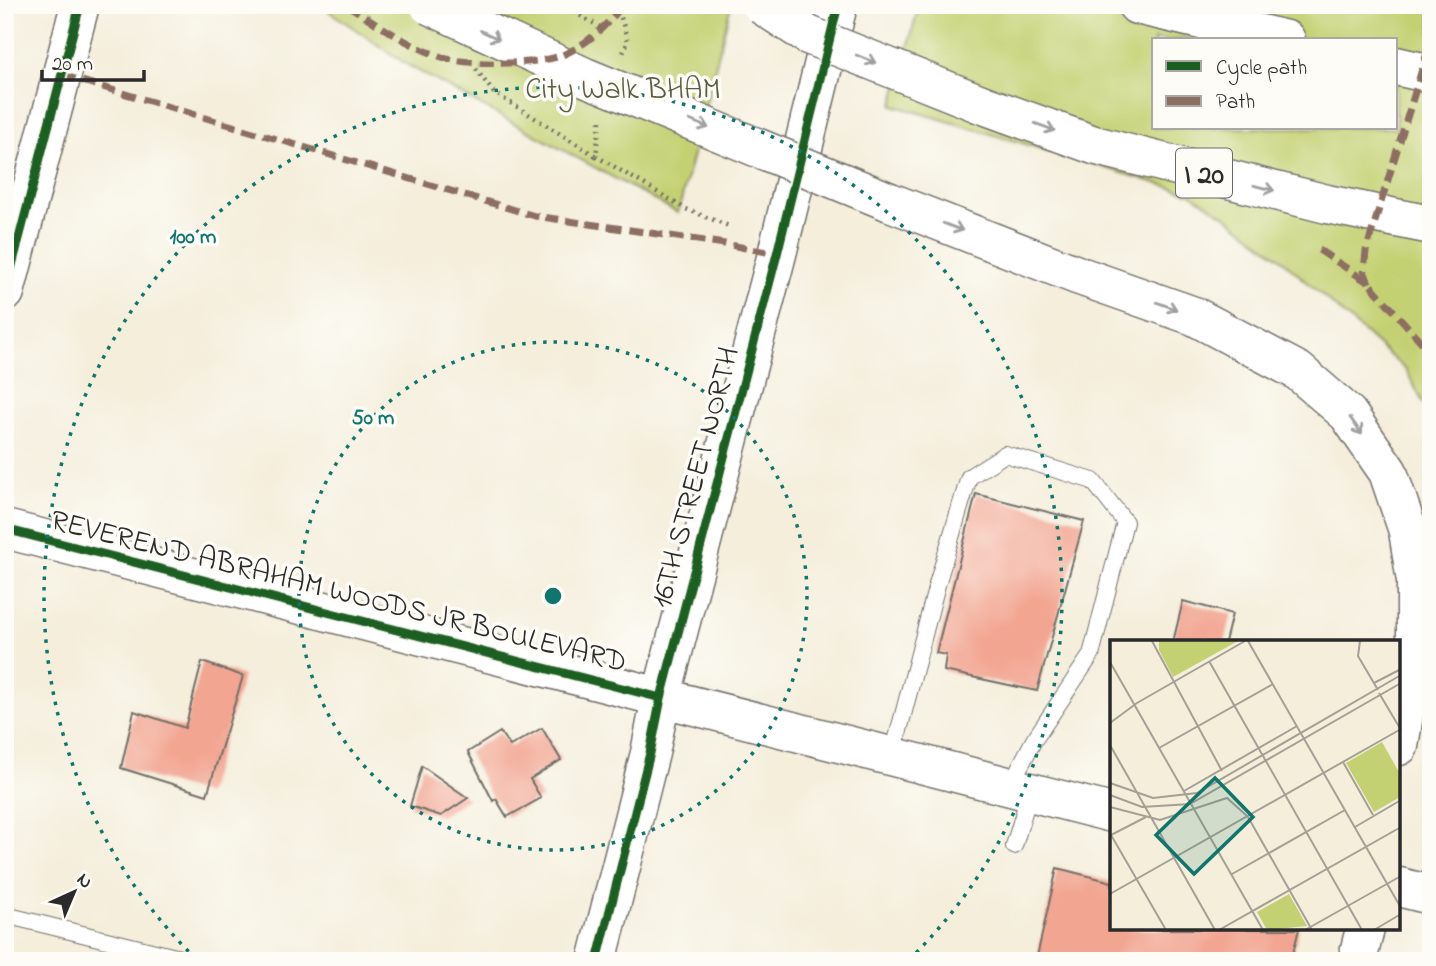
<svg xmlns="http://www.w3.org/2000/svg" width="1436" height="966" viewBox="0 0 1436 966" font-family="'Indie Flower',sans-serif">
  <style>
    .green { fill: #c4d173; stroke: #787e4f; stroke-width: 2; fill-rule: evenodd }
    .building { fill: #f2a591 }
    .lines { fill: none; stroke-linecap: round; stroke-linejoin: round }
    .lane-casing { stroke: #716f69; stroke-width: 18 }
    .secondary-casing { stroke: #716f69; stroke-width: 41 }
    .highway-casing { stroke: #716f69; stroke-width: 41 }
    .path { stroke: #716f69; stroke-width: 4.5; stroke-dasharray: 2 5; stroke-linecap: butt }
    .lane { stroke: #fff; stroke-width: 16 }
    .secondary { stroke: #fff; stroke-width: 38 }
    .highway { stroke: #fff; stroke-width: 38 }
    .highway-bridge-casing { stroke: #716f69; stroke-width: 41; stroke-linecap: butt }
    .highway-bridge { stroke: #fff; stroke-width: 38 }
    .quiet { stroke: #8d6e63; stroke-width: 7; stroke-dasharray: 14 7; stroke-linecap: butt }
    .cycleway-casing { stroke: #fdfcf7; stroke-width: 13 }
    .cycleway { stroke: #1b5e20; stroke-width: 9 }
    .oneway { stroke: #a0a0a0 }
    .ring { fill: none; stroke: #0f766e; stroke-width: 3.5; stroke-dasharray: 3.5 7 }
    .labels { text-anchor: middle; stroke-width: 7; stroke-linejoin: round; paint-order: stroke }
    .shield { fill: #fdfcf7; stroke: #6a6a68; stroke-width: 2 }
    .shield-label { font-size: 28px; font-weight: bold; fill: #2b2b2b }
    .park-label { font-size: 30px; fill: #595d41; stroke: #fdfcf7 }
    .street-label { font-size: 30px; fill: #2b2b2b; stroke: #fdfcf7 }
    .inset-road { fill: none; stroke: #a4a095; stroke-width: 2 }
    .view { fill: #0f766e; fill-opacity: 0.15; stroke: #0f766e; stroke-width: 3.5 }
    .inset-edge { fill: none; stroke: #2b2b2b; stroke-width: 3.5 }
    .centre { fill: #0f766e; stroke: #fdfcf7; stroke-width: 3.5 }
    .ring-label { font-size: 21px; text-anchor: middle; font-weight: bold; fill: #0f766e; stroke: #fdfcf7; stroke-width: 7; stroke-linejoin: round; paint-order: stroke }
  </style>
  <rect width="100%" height="100%" fill="#fdfcf7"/>
  <filter id="ink" filterUnits="userSpaceOnUse"><feTurbulence type="fractalNoise" baseFrequency=".0143" numOctaves="2"/><feDisplacementMap in="SourceGraphic" scale="14" xChannelSelector="R" yChannelSelector="G"/><feConvolveMatrix kernelMatrix="1 2 1 2 8 2 1 2 1" color-interpolation-filters="sRGB"/></filter>
  <filter id="wash" filterUnits="userSpaceOnUse"><feTurbulence type="fractalNoise" baseFrequency=".00686" numOctaves="4" result="noise"/><feDisplacementMap in="SourceGraphic" scale="28" xChannelSelector="R" yChannelSelector="G"/><feGaussianBlur stdDeviation="1.57" result="paint"/><feColorMatrix in="noise" values="0 0 0 0 0 0 0 0 0 0 0 0 0 0 0 0 0 1.4 0 .05"/><feComposite in="paint" operator="in"/></filter>
  <g filter="url(#wash)">
    <rect width="100%" height="100%" fill="#f4eedb"/>
    <path class="green" d="M320 5H731L678 213 409 66Z
      M919 5H1431V418L1406 370 1279 257 1228 218 1190 193 893 105ZM1154 40H1396V128H1154Z"/>
    <g id="blocks">
      <path class="building" d="M976 494 1084 521 1037 691 944 671 946 655 936 653Z
        M1183 601 1232 614 1225 642H1173Z
        M202 662 243 676 207 795 121 768 134 711 185 728Z
        M542 728 561 760 530 779 541 798 507 817 496 799 493 801 468 752 500 732 510 746Z
        M422 766 468 798 441 816 410 806Z
        M1057 868 1112 882V929H1299L1291 961H1036Z"/>
    </g>
  </g>
  <g filter="url(#ink)">
    <use href="#blocks" fill-opacity="0" stroke="#716f69" stroke-width="2"/>
    <g class="lines">
      <defs>
        <path id="lane" d="M892 757 938 581 969 477 1005 454 1093 481 1125 522 1091 655 1034 740 1009 787
          M1014 846 1030 792
          M5 915 192 961"/>
        <path id="secondary" d="M5 292 80 5
          M5 529 1112 813
          M1399 887 1431 895
          M597 961 650 753 661 698 777 254 838 5
          M1357 961 1365 929"/>
        <path id="highway" d="M1137 5 1286 40
          M1396 66 1431 74
          M981 104 1094 145 1327 204 1431 225
          M890 202 1077 275 1194 316 1298 371 1348 414 1388 472 1408 531 1416 581V638L1399 746"/>
      </defs>
      <use href="#lane" class="lane-casing"/>
      <use href="#secondary" class="secondary-casing"/>
      <use href="#highway" class="highway-casing"/>
      <path class="path" d="M574 5V12L602 28
        M619 11 628 41 623 53
        M476 69 493 92 596 156
        M600 121 596 156 686 209 729 226"/>
      <use href="#lane" class="lane"/>
      <use href="#secondary" class="secondary"/>
      <use href="#highway" class="highway"/>
      <defs>
        <path id="highway-bridge" d="M429 5 585 77 890 202
          M762 5 808 35 981 104"/>
      </defs>
      <use href="#highway-bridge" class="highway-bridge-casing"/>
      <use href="#highway-bridge" class="highway-bridge"/>
      <path class="quiet" d="M347 5C378 24 408 46 442 57 467 66 536 65 560 56 586 46 607 25 623 5
        M1427 5 1431 7
        M62 75 535 216 725 244 777 254
        M1319 250 1369 283 1431 353
        M1369 283 1364 271 1366 251 1431 40"/>
      <defs>
        <path id="cycleway" d="M5 292 80 5
          M5 529 661 698
          M597 961 650 753 661 698 777 254 838 5"/>
      </defs>
      <use href="#cycleway" class="cycleway-casing"/>
      <use href="#cycleway" class="cycleway"/>
    </g>
    <defs><path id="oneway-shaft" d="M-6 0H5M1.5-3L5.5 0L1.5 3" fill="none" stroke-width="1.6" stroke-linecap="round" stroke-linejoin="round" transform="scale(1.75)"/></defs>
    <g class="oneway">
      <use href="#oneway-shaft" transform="translate(490 35) rotate(25)"/>
      <use href="#oneway-shaft" transform="translate(866 59) rotate(22)"/>
      <use href="#oneway-shaft" transform="translate(699 124) rotate(22)"/>
      <use href="#oneway-shaft" transform="translate(1045 127) rotate(20)"/>
      <use href="#oneway-shaft" transform="translate(1264 188) rotate(14)"/>
      <use href="#oneway-shaft" transform="translate(953 227) rotate(21)"/>
      <use href="#oneway-shaft" transform="translate(1167 306) rotate(20)"/>
      <use href="#oneway-shaft" transform="translate(1356 426) rotate(55)"/>
    </g>
  </g>
  <g class="ring">
    <circle cx="553" cy="596" r="254"/>
    <path d="M196 959A509 509 0 1 1 910 959"/>
  </g>
  <g class="labels">
    <rect class="shield" x="1176" y="148.5" width="56" height="49" rx="5"/>
    <g class="shield-label">
      <text x="1204" y="183">I 20</text>
    </g>
    <g class="park-label">
      <text x="623" y="98">City Walk BHAM</text>
    </g>
    <g class="street-label">
      <text transform="translate(694 477) rotate(-75)" y="10">16TH STREET NORTH</text>
      <text transform="translate(339 590) rotate(14)" y="10">REVEREND ABRAHAM WOODS JR BOULEVARD</text>
    </g>
  </g>
  <g transform="translate(1110 640)">
    <rect width="290" height="290" fill="#f4eedb"/>
    <path d="M49 1H128L63 37 49 10ZM272 102 290 134V157L264 172 236 123ZM179 254 197 286 157 290 147 272Z" fill="#c4d173"/>
    <path class="inset-road" d="M42 1 112 131M138 1 291 268M250 1 248 16 268 50M99 21 252 290M0 22 153 290M264 43 291 29M269 53 291 90M27 63 135 1M0 83 27 63M0 105 105 290M49 108 163 44M233 122 263 175M0 143 43 158 87 153 291 35M74 151 187 86M0 155 32 167 80 164 291 43M0 167 50 180 117 158 137 176M36 177 1 195 56 290M138 177 202 290M245 187 291 160M122 234 235 170M0 254 291 89M109 290 291 187M195 290 291 236M264 290 291 274"/>
    <path class="view" d="M105 138 143 177 84 234 46 195Z"/>
    <rect width="290" height="290" class="inset-edge"/>
  </g>
  <circle cx="553" cy="596" r="10" class="centre"/>
  <g class="ring-label">
    <text x="193" y="243">100 m</text>
    <text x="373" y="424">50 m</text>
  </g>
  <rect width="1436" height="966" fill="none" stroke="#fdfcf7" stroke-width="28"/>
  <rect x="1152" y="38" width="245" height="91" fill="#fdfcf7" stroke="#a9a8a5" stroke-width="2"/>
  <rect x="1166" y="61" width="35" height="10" fill="#1b5e20" stroke="#a9a8a5" stroke-width="2"/>
  <text x="1216" y="74" font-size="21" fill="#2b2b2b">Cycle path</text>
  <rect x="1166" y="96" width="35" height="10" fill="#8d6e63" stroke="#a9a8a5" stroke-width="2"/>
  <text x="1216" y="108" font-size="21" fill="#2b2b2b">Path</text>
  <g transform="translate(74 892) rotate(44)" stroke="#fdfcf7" stroke-width="5" paint-order="stroke">
  <path d="M0-5L12 26L0 18L-12 26Z" fill="#2b2b2b"/>
  <text y="-10" font-size="19" font-weight="bold" text-anchor="middle" fill="#2b2b2b">N</text>
  </g>
  <path d="M42 70v10h102v-10" fill="none" stroke="#2b2b2b" stroke-width="3.5"/>
  <text x="52" y="70" font-size="21" fill="#2b2b2b" stroke="#fdfcf7" stroke-width="5" paint-order="stroke">20 m</text>
</svg>
